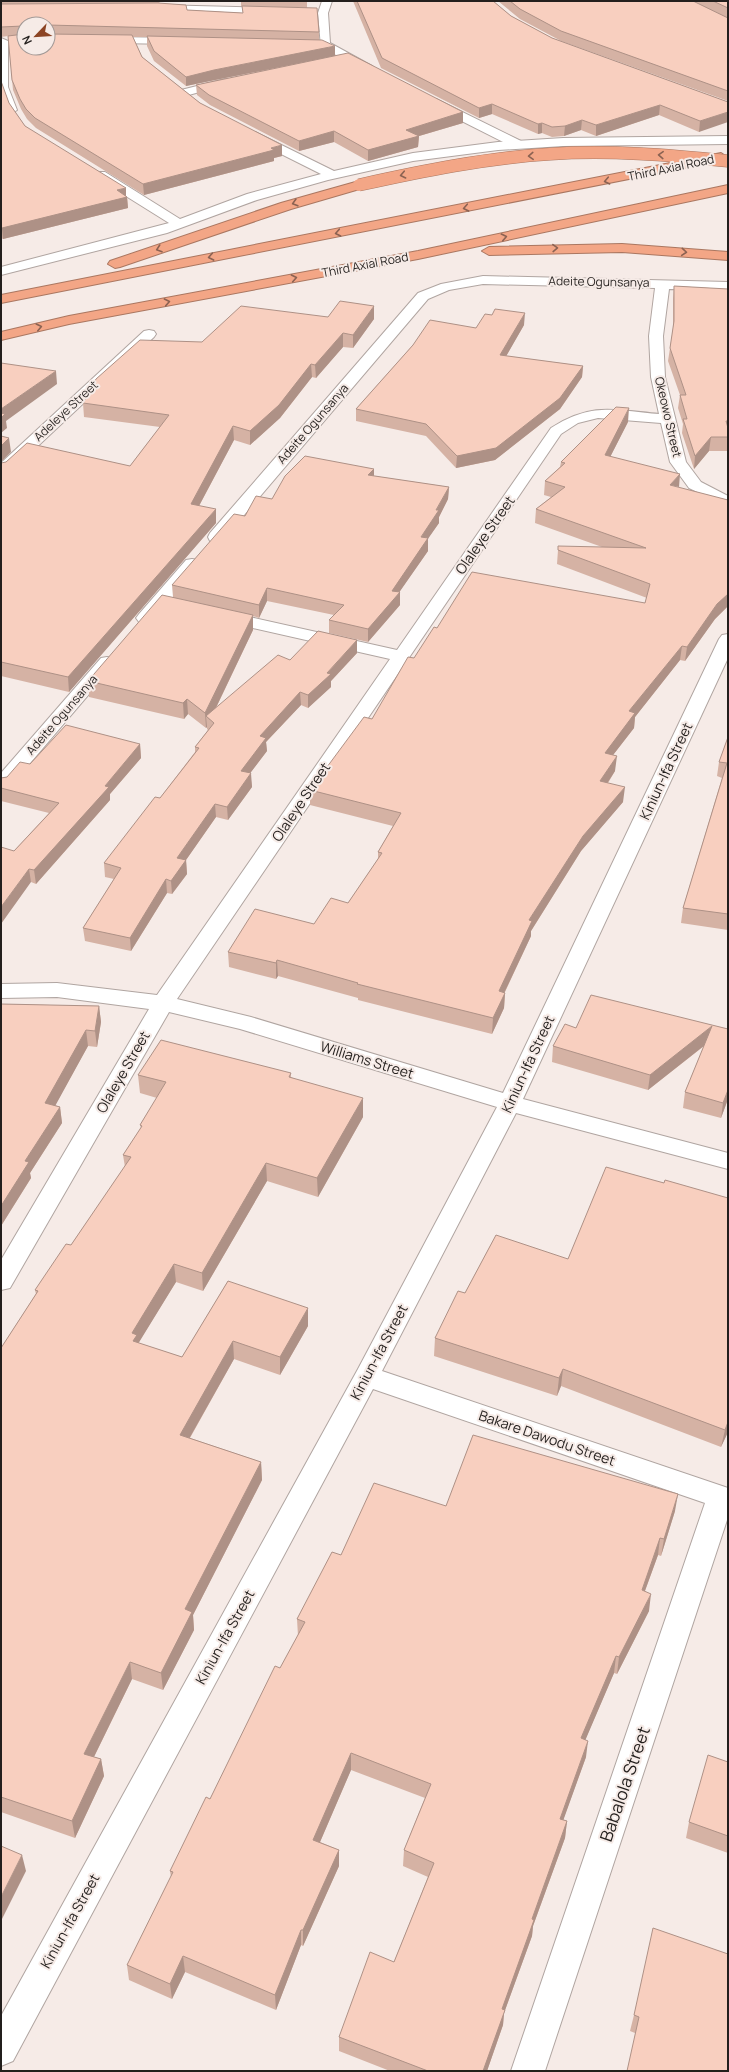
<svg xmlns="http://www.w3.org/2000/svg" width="729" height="2072" viewBox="0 0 729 2072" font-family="Manrope,sans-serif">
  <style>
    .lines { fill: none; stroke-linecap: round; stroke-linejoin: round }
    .minor-casing { stroke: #b0a5a1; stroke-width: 2 }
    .tertiary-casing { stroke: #b0a5a1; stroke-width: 2 }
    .motorway-casing { stroke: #aa7761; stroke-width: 2 }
    .minor { fill: #fff; fill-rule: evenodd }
    .tertiary { fill: #fff; fill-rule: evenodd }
    .motorway { fill: #f3a686; fill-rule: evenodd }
    .motorway-bridge-casing { stroke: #aa7761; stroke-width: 13; stroke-linecap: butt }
    .motorway-bridge { stroke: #f3a686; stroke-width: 12 }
    .wall { fill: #d5b2a4; fill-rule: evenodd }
    .shaded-wall { fill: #ae9186 }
    .building { fill: #f8cfbf; stroke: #ae9186 }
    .oneway { stroke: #8b6252 }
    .labels { text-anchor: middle; stroke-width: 4; stroke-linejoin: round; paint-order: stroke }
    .far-street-label { font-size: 12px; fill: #231f1d; stroke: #f6ebe7 }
    .street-label { font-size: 14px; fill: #231f1d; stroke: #f6ebe7 }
    .near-street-label { font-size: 17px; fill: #231f1d; stroke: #f6ebe7 }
  </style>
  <rect width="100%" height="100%" fill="#f6ebe7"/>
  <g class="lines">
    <defs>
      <path id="minor" d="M156 5 272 8 277 11 272 14 152 10 151 8Z
        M48 36 177 38 183 41 177 44 48 42Z
        M1 38 8 41V87L17 110 11 114 7 113 1 99Z
        M225 79 229 80 231 82 229 84 185 96 179 92 181 90Z
        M255 132 334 171 413 153 498 142 563 138 728 136V144L563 146 498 150 413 161 328 180 257 200 167 233 1 275V267L169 223 97 178 95 175 97 172H105L180 219 247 194 321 174 251 139 249 136Z
        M483 276 728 282V290L669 289 663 336 665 377 686 462 701 482 728 496V507L689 488 670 462 661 423 598 418 578 423 561 434 177 999 251 1017 503 1093 719 639 722 635 728 634V658L523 1099 728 1153V1169L516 1113 382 1371 728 1488V1517L545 2071H511L705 1503 373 1389 13 2061 1 2066V2016L358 1369 497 1107 240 1029 169 1012 10 1288 1 1290V1260L149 1009 57 997 1 998V984L57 983 157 995 390 659 217 620 214 616 217 612 223 611 397 650 551 428C591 402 615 410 659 414L651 377 649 336 655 288 483 284 449 290 428 299 222 541 216 542 210 541 208 537 210 533 418 293 441 284Z
        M149 330 154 331 156 334 154 337 7 475 1 477V463L144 331Z
        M192 559 198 560 200 564 198 568 151 622 145 623 139 622 136 618 139 614 186 560Z
        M107 657 113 658 116 662 113 666 8 789 1 791V773L101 658Z"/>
      <path id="tertiary" d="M322 1H332L328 13 330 43 372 66 374 68 372 70H364L321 47 318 13Z
        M436 99 521 141 523 144 517 148 513 147 432 106 430 103Z"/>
      <path id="motorway" d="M721 153 727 157 725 160 1 303V295Z
        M359 181 363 182 365 185 363 188 291 209 120 267 115 268 108 264 110 261 281 203Z
        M728 185V193L418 259 69 324 1 340V332L69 316 418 251Z
        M622 244 728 252V260L622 252 489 255 482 251 489 247Z"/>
    </defs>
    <use href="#minor" class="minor-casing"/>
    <use href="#tertiary" class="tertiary-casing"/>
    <use href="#motorway" class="motorway-casing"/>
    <use href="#minor" class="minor"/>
    <use href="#tertiary" class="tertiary"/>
    <use href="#motorway" class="motorway"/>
    <defs>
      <path id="motorway-bridge" d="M359 185C422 171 486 158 550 154 609 150 669 155 728 161"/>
    </defs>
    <use href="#motorway-bridge" class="motorway-bridge-casing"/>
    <use href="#motorway-bridge" class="motorway-bridge"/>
  </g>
  <path class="wall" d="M1 1H161L159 3 187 10 243 13 242 6H241V1H307V8L319 32V40L335 55 463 112V123L419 136 418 147 368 161 334 142 299 151 210 105 197 95 196 85 297 64 215 80 186 86 154 61 147 46V37H133L142 57 200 103 282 156 274 158V161L144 195 36 128 27 119 21 109 13 90 9 47 8 36 1 37ZM24 24H48V48H24Z
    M353 1H493L511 16 552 38 728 102 699 132 659 115 596 136 581 130 564 136 552 137 542 133 538 134 492 114 479 118 381 68Z
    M498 1H728V101L561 41 520 19Z
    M1 78V81L9 103 25 126 127 197 128 208 3 239 1 238Z
    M674 286 728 289V451H709L694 469 682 433 683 424 678 408 680 395 668 361 673 329V299Z
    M328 317 374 319 353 348 343 347 316 378 312 377 280 418 250 445 234 440 199 506 216 523 69 692 1 676V463L130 466 160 427 84 417 83 403 202 342Z
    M524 325 506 356 583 366 582 377 560 409 495 460 456 468 426 436 356 421V409L413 345 476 328Z
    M628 422 610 457 678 488 728 500V606L715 619 685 661 680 660 635 717 634 728 613 755 615 771 608 783 623 802 581 851 531 931V936L505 992V993L504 1008 492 1034 358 1000V998L278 976 276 979 229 967 228 952 314 924 348 903 378 859V852L393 826 310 805V790L372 719 414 658 437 628 645 603 647 598 557 564 558 550 602 547 535 523 536 509 551 497 544 495 545 481 560 467 561 462Z
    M374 469V476L449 487 448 499 439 517V523L428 538V551L399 592 400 605 368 642 329 633V620L334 615 267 601 259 618 253 616V630L216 708 290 660 357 640V653L331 681V687L308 708 301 705 266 742 267 751 250 773 252 787 228 820 216 817 186 860 187 874 172 894 167 893 131 951 85 941 83 928 114 879 105 877 104 863 160 798 195 752V747L208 730 207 729V727L206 728 188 714 184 719 89 697 88 681 173 597 172 585 245 516 272 499Z
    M728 737V930L681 923 683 908 722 778 717 776 719 762Z
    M140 744 141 758 110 794V800L36 884 31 882 14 851 49 813 1 801V778L7 777 30 764Z
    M1 1004 99 1006 101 1022 97 1047 88 1046 55 1105 60 1107 62 1123 30 1173 31 1178 1 1226Z
    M576 1028 728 1029V1099L721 1118 683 1108 685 1092 704 1046 648 1090 552 1062 553 1046Z
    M291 1073V1077L363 1117 318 1197 267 1181 203 1291 176 1282 138 1343 182 1357 228 1281 308 1326 280 1375 234 1359 190 1438 261 1462 262 1480 193 1615 194 1630 163 1690 132 1679 94 1757 101 1759 104 1776 75 1838 1 1812V1348L36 1294 35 1290 71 1245 125 1167 123 1155 141 1128 140 1125 157 1098 140 1093 138 1075Z
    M496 1235 728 1432 721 1447 561 1386 557 1396 434 1356 435 1338 465 1293Z
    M446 1506 675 1511 661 1556 658 1555 645 1591 649 1611 617 1674 614 1673 585 1740 586 1757 563 1820 567 1821 565 1838 533 1926 532 1936 504 2013 503 2025 487 2071H390L339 2051V2037L394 1962 428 1877 403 1866 404 1850 425 1798 351 1770 320 1842 339 1850V1866L303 1946 301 1945 276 2010 185 1972 172 1999 129 1980 127 1965 171 1877 170 1871 210 1799 298 1636 297 1619 341 1555Z
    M728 1762V1853L686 1838 689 1822Z
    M728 1954 635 2033 630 2031 634 2015Z"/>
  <path class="shaded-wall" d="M335 46V56L215 80 186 86V77L214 70Z
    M492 104V114L479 118V108Z
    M660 105 659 115 596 136V125Z
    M463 112V123L419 136 418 147 368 161V150L406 130Z
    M728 112V122L699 132 700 121Z
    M582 120 581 130 564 136 565 126Z
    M542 123V133L538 134V124Z
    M334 131V142L299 151V141Z
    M282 145V156L274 158V161L144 195 143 184Z
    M126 188V197H127L128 208 3 239 2 228 117 190Z
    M374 306V319L353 348V335Z
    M525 313 524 325 500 367V355Z
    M343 333V347L316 378 315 365Z
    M311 364 312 377 280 418 250 445V431Z
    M583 366 582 377 560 409 495 460 456 468 457 456Z
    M56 371 57 384 6 421 7 428 1 433V409Z
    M629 408 628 422 604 469 605 455Z
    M233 426 234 440 192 519 191 504Z
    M711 437 709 451 694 469 695 456Z
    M9 438 11 452 1 462V446Z
    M374 469V481L368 475Z
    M680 474 679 487 670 485Z
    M449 487 448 499 439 517V523L423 546 428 538V551L396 597 400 592V605L368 642V629L392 591Z
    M216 509V523L69 692 68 677Z
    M267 588V601L259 618V605Z
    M728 593V606L715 619 685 661 687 647 717 604Z
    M253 615V630L210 720 206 716 207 727 206 728 205 713Z
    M357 640V653L331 681V687L308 708V695Z
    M682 646 680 660 635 717 634 728 603 768 605 753 629 711Z
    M300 692 301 705 266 742 267 751 242 784 241 771 260 736Z
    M187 699 188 714 184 719 183 703Z
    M140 744 141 758 110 794V800L36 884 34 870 105 786Z
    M617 756 615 771 599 796 600 781Z
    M251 773 252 787 228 820 227 807Z
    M625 787 623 802 581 851 531 931V936L498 1006 499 991 529 920 583 836Z
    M215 804 216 817 179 870 186 860 187 874 172 894 171 881 177 858Z
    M29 869 31 882 1 924V907Z
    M166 879 167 893 131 951 130 938Z
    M277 960 278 976 276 979V963Z
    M505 993 504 1008 492 1034 493 1018Z
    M99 1006 101 1022 97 1047 95 1031Z
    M712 1026 710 1041 648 1090 650 1075Z
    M86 1030 88 1046 48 1119 45 1103Z
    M728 1090V1099L721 1118 723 1103Z
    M363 1098V1117L318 1197 317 1178Z
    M60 1107 62 1123 30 1173 31 1178 1 1226V1206L25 1161Z
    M266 1163 267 1181 203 1291 202 1273Z
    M174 1264 176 1282 138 1344 135 1359 132 1333Z
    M308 1308V1326L280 1375V1357Z
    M233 1341 234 1359 181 1453 180 1435Z
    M563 1369 561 1386 557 1396 559 1378Z
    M728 1422V1432L721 1447 725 1430Z
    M261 1462 262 1480 193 1615 194 1630 163 1690 161 1673 185 1609Z
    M678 1494 675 1511 661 1556 664 1539Z
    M660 1538 658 1555 639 1607 642 1590Z
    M651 1594 649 1611 617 1674 619 1657Z
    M616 1656 614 1673 579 1755 581 1738Z
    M130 1662 132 1679 87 1771 84 1754Z
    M588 1741 586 1757 558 1835 560 1819Z
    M351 1753V1770L314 1856 313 1840Z
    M101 1759 104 1776 75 1838 72 1821Z
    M567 1821 565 1838 533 1926 532 1936 504 2013 503 2025 487 2071H483L502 2009 532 1919Z
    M339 1850V1866L303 1946V1930Z
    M22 1855 26 1871 1 1921V1897Z
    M301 1930V1945L276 2010 275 1995Z
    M183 1956 185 1972 172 1999 170 1984Z"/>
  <path class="building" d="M357 1H493L511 16 552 38 728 102V112L700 121 660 105 596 125 582 120 565 126 552 127 542 123 538 124 492 104 479 108 382 58Z
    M510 1H693L728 18V91L561 31 520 9Z
    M713 1H728V8Z
    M158 3 186 5 187 10 243 13 242 6 317 8 319 32 48 25V24H24V27L23 26 1 27V4Z
    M24 34V48H48V34L132 35 142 57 200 103 282 145 271 148 274 150 143 184 35 118 26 109 20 99 12 80 8 36Z
    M147 36 322 40 335 46 214 70 186 77 154 51Z
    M348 53 463 112 406 130 419 136 368 150 334 131 299 141 209 95 196 85Z
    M1 78V81L9 103 25 126 126 188 117 190 127 197 2 228H1Z
    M674 286 728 289V421H726L728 428V437H711L695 456 683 419H687L680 395H686L670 348 674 321Z
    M340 301 374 306 353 335 343 333 315 365 311 364 279 405 250 431 233 426 191 504 216 509 68 677 1 662V463L6 462 27 443 130 466 169 415 83 403 96 379 140 340 202 342 241 306 328 317Z
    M495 309 525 313 500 355 583 366 560 398 496 448 457 456 426 424 356 409 413 345 430 320 476 328 485 314 492 315Z
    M1 363 56 371 1 409Z
    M616 407 629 408 605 455 680 474 670 485 728 500V594L717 604 687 647 682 646 629 711 635 713 605 753 617 756 600 781 625 787 583 836 529 920 532 921 499 991 505 993 493 1018 357 984 358 983 277 960 276 963 228 952 255 909 314 924 331 898 348 903 382 853 378 852 401 813 310 790 364 717 372 719 408 657 414 658 434 627 437 628 472 572 645 603 650 584 558 550V546L646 548 536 509 565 487 545 481 565 463 561 462Z
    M1 413 5 414 1 418Z
    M1 436 9 438 1 446Z
    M305 456 374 469 368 475 449 487 436 510H439L421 537 428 538 392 591 400 592 368 629 329 620 344 605 267 588 259 605 172 585 234 514 245 516 256 496 272 499 285 476Z
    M162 595 253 615 205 713 187 699 183 703 88 681Z
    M318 631 357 640 327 673 331 674 308 695 300 692 260 736 266 738 241 771 251 773 227 807 215 804 177 858 186 860 171 881 166 879 130 938 83 928 121 868 104 863 155 797 160 798 199 748 195 747 214 723 206 716 278 655 290 660Z
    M66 725 140 744 105 786 109 787 34 870 29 869 1 907V847L14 851 59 803 1 788V778L7 777 20 762 30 764Z
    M728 737V914L683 908 727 763 719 762Z
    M591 995 728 1029V1090L723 1103 685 1092 712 1026 650 1075 553 1046 565 1024 576 1028Z
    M1 1004 99 1006 95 1031 86 1030 45 1103 60 1107 25 1161 29 1162 1 1206Z
    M161 1040 291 1073 289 1077 363 1098 317 1178 266 1163 202 1273 174 1264 132 1333 137 1335 133 1341 182 1357 228 1281 308 1308 280 1357 233 1341 180 1435 261 1462 185 1609 192 1612 161 1673 130 1662 84 1754 101 1759 72 1821 1 1797V1348L38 1291 35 1290 66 1244 71 1245 131 1157 123 1155 142 1126 140 1125 166 1082 138 1075Z
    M606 1167 664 1183 665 1180 728 1198V1422L725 1430 563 1369 559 1378 435 1338 458 1291 465 1293 496 1235 568 1259Z
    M473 1435 678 1494 664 1539 660 1538 642 1590 651 1594 619 1657 616 1656 581 1738 588 1741 560 1819 567 1821 532 1919 534 1920 502 2009 505 2010 483 2071H428L339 2037 370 1952 394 1962 434 1863 404 1850 431 1784 351 1753 313 1840 339 1850 303 1930H301L275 1995 183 1956 170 1984 127 1965 173 1872 170 1871 206 1797 210 1799 275 1666 280 1668 305 1622 297 1619 332 1552 341 1555 374 1483 446 1506Z
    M708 1755 728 1762V1836L689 1822Z
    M1 1846 22 1855 1 1897Z
    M653 1928 728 1954V2071H627L639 2017 634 2015Z"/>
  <defs><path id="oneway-chevron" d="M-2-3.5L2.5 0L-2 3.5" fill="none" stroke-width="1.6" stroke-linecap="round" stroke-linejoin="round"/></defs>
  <g class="oneway">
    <use href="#oneway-chevron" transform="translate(661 155) rotate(-177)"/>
    <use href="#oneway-chevron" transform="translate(531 156) rotate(177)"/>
    <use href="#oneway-chevron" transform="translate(403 175) rotate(168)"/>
    <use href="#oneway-chevron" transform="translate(607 181) rotate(168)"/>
    <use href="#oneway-chevron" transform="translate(295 203) rotate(164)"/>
    <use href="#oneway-chevron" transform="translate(466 208) rotate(169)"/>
    <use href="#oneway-chevron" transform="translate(338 233) rotate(169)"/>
    <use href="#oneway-chevron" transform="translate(504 237) rotate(-12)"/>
    <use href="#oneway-chevron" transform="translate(555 248) rotate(-2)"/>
    <use href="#oneway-chevron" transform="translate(159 249) rotate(161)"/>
    <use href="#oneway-chevron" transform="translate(684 252) rotate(5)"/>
    <use href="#oneway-chevron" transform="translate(211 257) rotate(169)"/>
    <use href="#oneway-chevron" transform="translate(294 278) rotate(-11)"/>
    <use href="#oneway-chevron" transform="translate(167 302) rotate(-11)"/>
    <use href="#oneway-chevron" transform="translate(39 327) rotate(-13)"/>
  </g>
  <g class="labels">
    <g class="far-street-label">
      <text transform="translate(671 168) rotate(-12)" y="4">Third Axial Road</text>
      <text transform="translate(365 265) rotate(-11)" y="4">Third Axial Road</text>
      <text transform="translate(599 282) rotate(1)" y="4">Adeite Ogunsanya</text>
      <text transform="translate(66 411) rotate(-43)" y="4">Adeleye Street</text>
      <text transform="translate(668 417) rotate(77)" y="4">Okeowo Street</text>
      <text transform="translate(313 424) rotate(-49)" y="4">Adeite Ogunsanya</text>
      <text transform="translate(62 715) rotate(-49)" y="4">Adeite Ogunsanya</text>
    </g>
    <g class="street-label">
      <text transform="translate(485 535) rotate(-55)" y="5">Olaleye Street</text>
      <text transform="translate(666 771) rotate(-65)" y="5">Kiniun-Ifa Street</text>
      <text transform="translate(301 802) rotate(-56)" y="5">Olaleye Street</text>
      <text transform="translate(367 1060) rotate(17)" y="5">Williams Street</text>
      <text transform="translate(528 1064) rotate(-65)" y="5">Kiniun-Ifa Street</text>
      <text transform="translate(123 1072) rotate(-60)" y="5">Olaleye Street</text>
      <text transform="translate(379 1352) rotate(-62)" y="5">Kiniun-Ifa Street</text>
      <text transform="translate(547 1438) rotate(19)" y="5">Bakare Dawodu Street</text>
      <text transform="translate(225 1637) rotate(-61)" y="5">Kiniun-Ifa Street</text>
      <text transform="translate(70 1921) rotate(-61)" y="5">Kiniun-Ifa Street</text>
    </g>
    <g class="near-street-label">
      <text transform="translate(625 1784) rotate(-71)" y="6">Babalola Street</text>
    </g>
  </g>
  <rect width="729" height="2072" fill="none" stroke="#231f1d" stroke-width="4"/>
  <g transform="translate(36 36) rotate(245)"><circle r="19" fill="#f6ebe7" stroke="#a29996"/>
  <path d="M0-3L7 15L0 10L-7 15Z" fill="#8c4424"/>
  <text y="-6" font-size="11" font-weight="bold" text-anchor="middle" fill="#231f1d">N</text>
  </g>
</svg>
